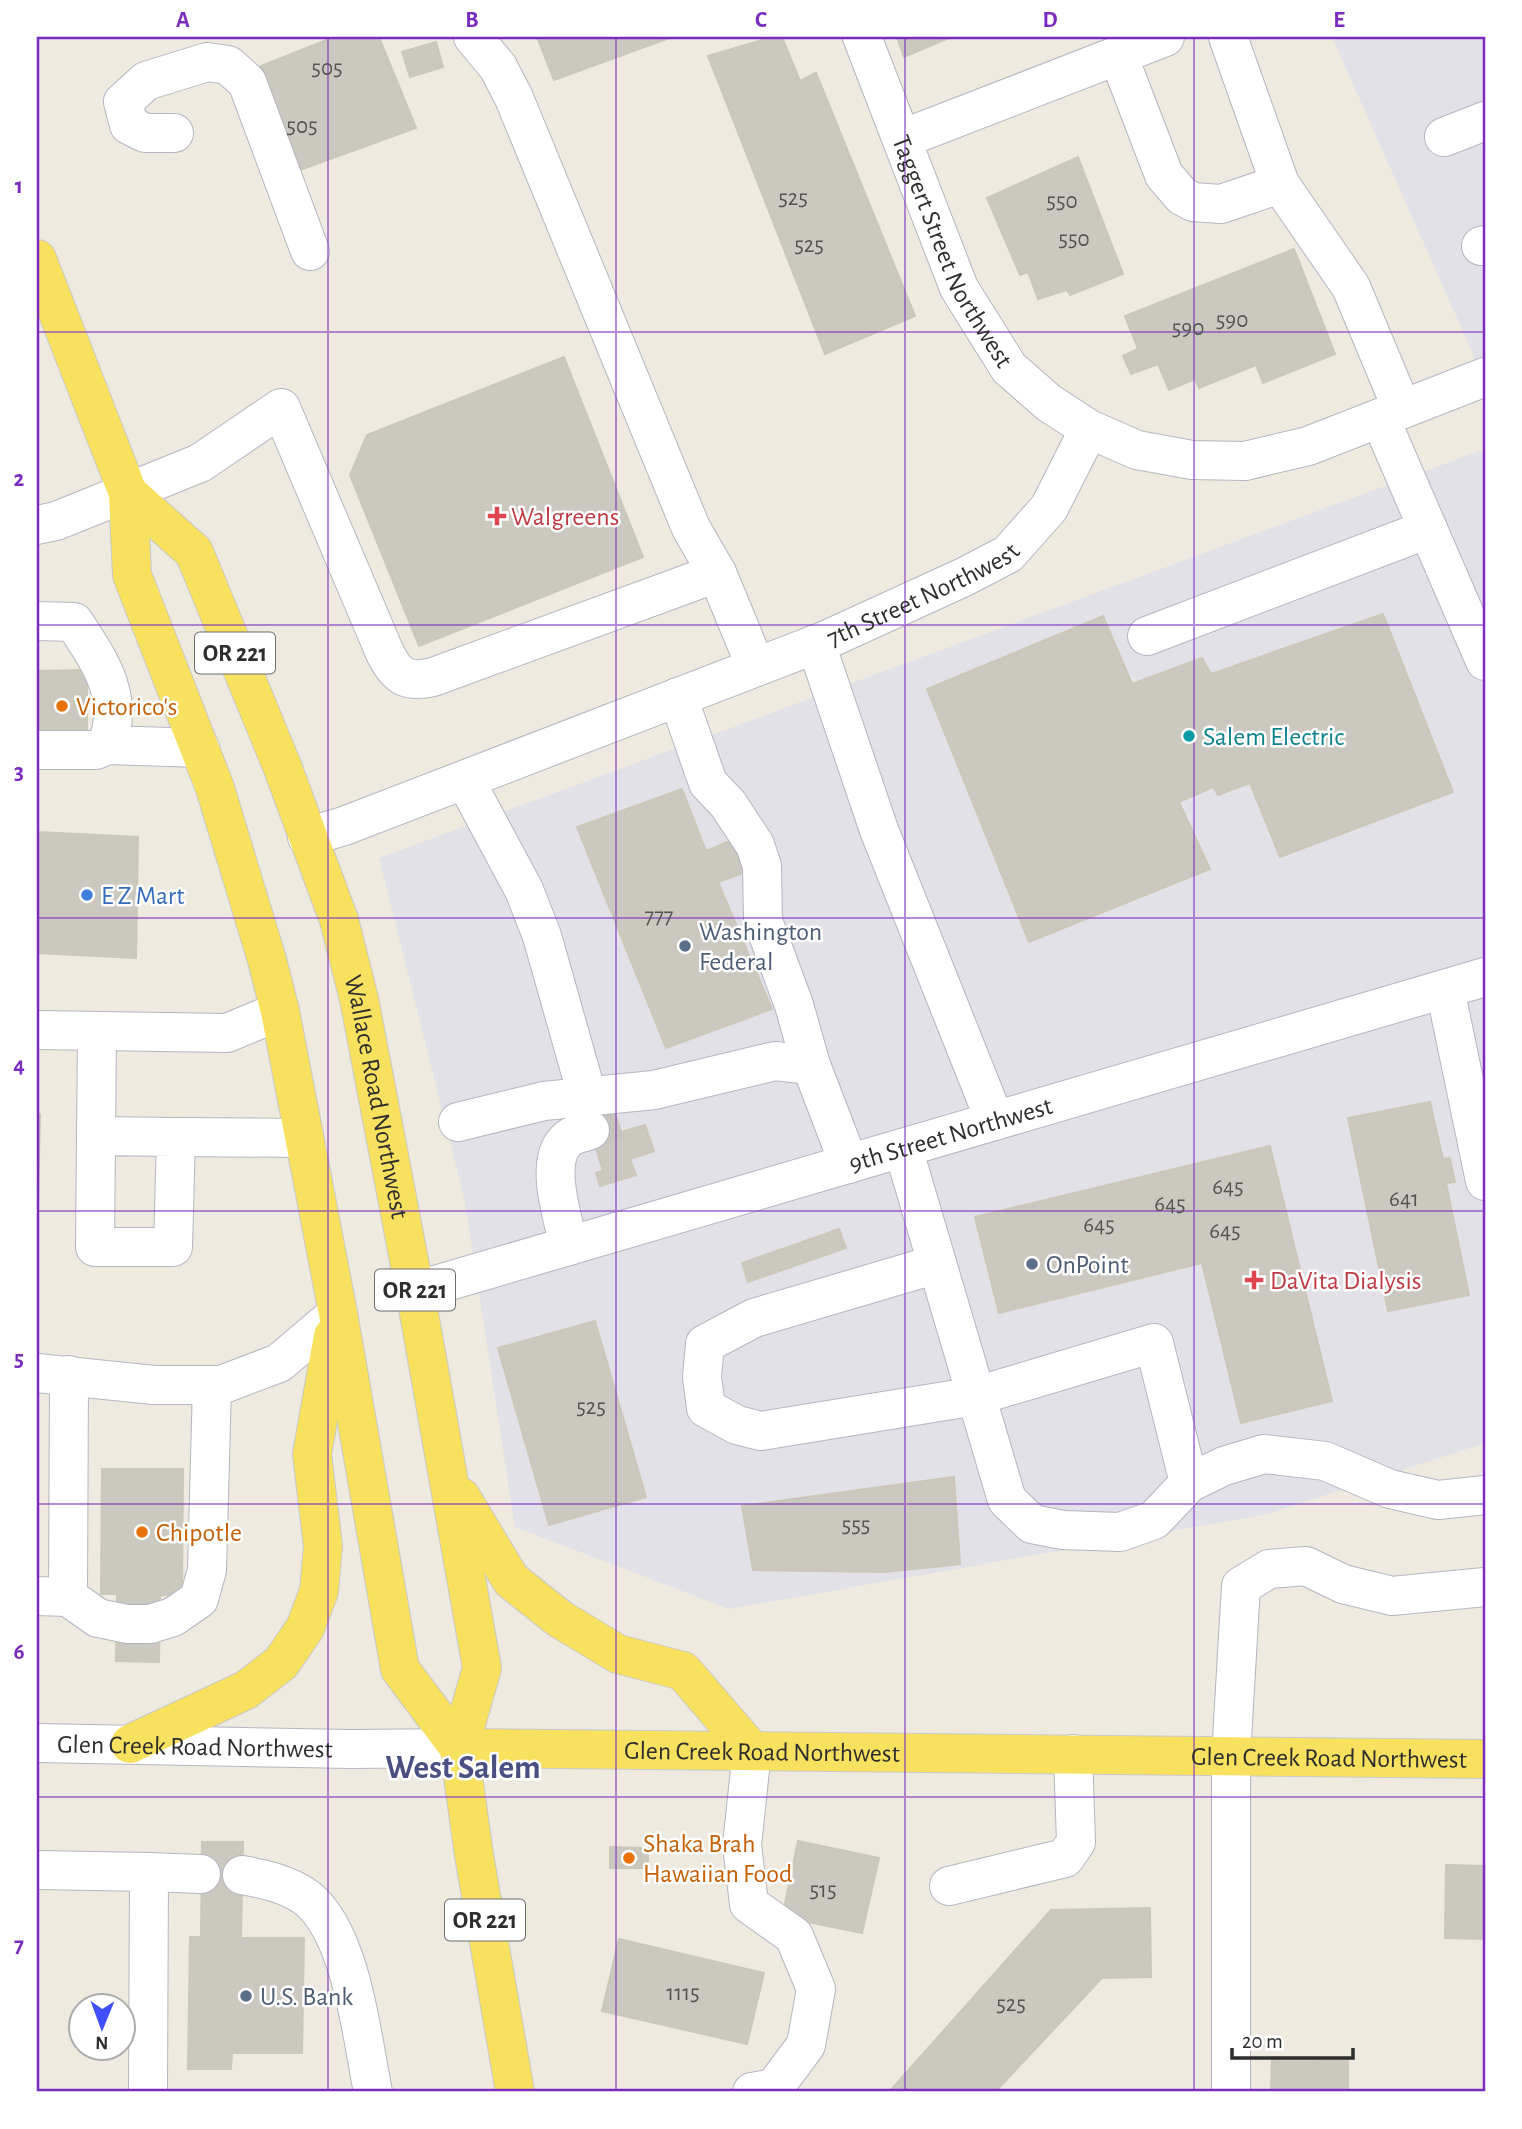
<svg xmlns="http://www.w3.org/2000/svg" width="1522" height="2129" viewBox="0 0 1522 2129" font-family="'Alegreya Sans',sans-serif">
  <style>
    .industrial { fill: #e3e1e8 }
    .building { fill: #cbc8bf; stroke: #cbc7b9; stroke-width: 2 }
    .lines { fill: none; stroke-linecap: round; stroke-linejoin: round }
    .minor-tunnel { stroke: #c8c4bc; stroke-width: 38; stroke-dasharray: 38 19; stroke-linecap: butt }
    .minor-casing { stroke: #b4b5c1; stroke-width: 40 }
    .major-casing { stroke: #c9c9c9; stroke-width: 40 }
    .minor { stroke: #fff; stroke-width: 38 }
    .major { stroke: #f7e15e; stroke-width: 38 }
    .grid { fill: none; stroke: #7b2cbf; stroke-width: 2; stroke-opacity: 0.55 }
    .health-dot { fill: #e0444e; stroke: #fff; stroke-width: 2.5 }
    .food-dot { fill: #e8710a; stroke: #fff; stroke-width: 2.5 }
    .culture-dot { fill: #0f9aa8; stroke: #fff; stroke-width: 2.5 }
    .shop-dot { fill: #3f7fe0; stroke: #fff; stroke-width: 2.5 }
    .service-dot { fill: #5c6f8a; stroke: #fff; stroke-width: 2.5 }
    .labels { text-anchor: middle; stroke-width: 5; stroke-linejoin: round; paint-order: stroke }
    .number-label { font-size: 23px; fill: #555452 }
    .shield { fill: #fff; stroke: #6d6d6d; stroke-width: 2 }
    .shield-label { font-size: 24px; font-weight: bold; fill: #2e2e2e }
    .street-label { font-size: 26px; fill: #2e2e2e; stroke: #fff }
    .health-label { font-size: 26px; fill: #be3a42; stroke: #fff; text-anchor: start }
    .food-label { font-size: 26px; fill: #c56008; stroke: #fff; text-anchor: start }
    .culture-label { font-size: 26px; fill: #0d838f; stroke: #fff; text-anchor: start }
    .shop-label { font-size: 26px; fill: #366cbe; stroke: #fff; text-anchor: start }
    .service-label { font-size: 26px; fill: #4e5e75; stroke: #fff; text-anchor: start }
    .district-label { font-size: 33px; font-weight: bold; fill: #4b5082; stroke: #fff }
    .neatline { fill: none; stroke: #7b2cbf; stroke-width: 2.5 }
    .grid-label { font-size: 23px; text-anchor: middle; font-weight: bold; fill: #7b2cbf }
  </style>
  <rect width="100%" height="100%" fill="#efeae0"/>
  <path class="industrial" d="M1332 37H1485V381Z
    M1485 449V1443L1268 1514 729 1609 515 1527 465 1202 379 858Z"/>
  <path class="building" d="M334 37H379L416 128 289 174 251 70Z
    M537 37H672L554 80Z
    M773 37H782L800 81 816 73 915 316 825 354 708 56Z
    M897 37H951L904 57Z
    M436 42 443 67 410 77 402 52Z
    M1078 157 1123 274 1070 295 1067 290 1038 299 1028 272 1020 275 987 198Z
    M1294 249 1335 354 1263 383 1256 365 1199 388 1195 379 1169 390 1158 364 1131 374 1123 356 1138 349 1125 316Z
    M564 357 643 557 419 646 350 475 367 435Z
    M1383 614 1453 792 1280 857 1250 783 1218 795 1213 787 1179 802 1210 869 1029 942 927 689 1103 616 1132 684 1202 658 1211 674Z
    M87 670V742L37 741V671Z
    M682 789 706 851 732 840 744 873 718 882 772 1009 666 1048 577 827Z
    M37 832 138 837 136 958 37 953Z
    M1430 1102 1443 1159 1450 1158 1455 1182 1446 1183 1469 1295 1388 1311 1348 1118Z
    M613 1106 621 1132 645 1125 654 1151 630 1159 636 1175 600 1186 596 1173 603 1171 585 1114Z
    M37 1114H40L37 1253Z
    M1270 1146 1332 1401 1241 1423 1202 1263 999 1313 975 1217Z
    M839 1229 846 1248 748 1282 742 1263Z
    M595 1321 646 1497 549 1525 498 1348Z
    M102 1469H183L182 1596 160 1595 159 1662 116 1661 117 1594H101Z
    M954 1477 960 1564 885 1572 753 1570 742 1506Z
    M798 1841 879 1858 862 1933 788 1918 785 1903Z
    M202 1842H243L241 1938H304L302 2053H232L231 2069H188L190 1937H201Z
    M610 1847 648 1848V1868H610Z
    M1446 1865 1485 1866V1939L1445 1938Z
    M1150 1908 1151 1977 1102 1978 995 2092H889L1051 1910Z
    M619 1939 764 1973 747 2044 602 2011Z
    M1272 2057 1348 2058V2092H1271Z"/>
  <g class="lines">
    <path class="minor-tunnel" d="M590 1130 617 1120"/>
    <defs>
      <g id="minor">
        <path d="M473 37 498 67 514 98 691 528 717 573 756 667"/>
        <path id="s1" d="M862 37 959 288 1009 368 1049 403 1089 429 1137 450 1192 460 1245 461 1308 446 1485 377"/>
        <path d="M1228 37 1280 184 1351 287 1402 409"/>
        <path d="M1118 55 1164 175 1182 196 1193 202 1221 204 1280 184"/>
        <path d="M174 133H145L129 125 123 102 146 81 207 62 228 65 247 82 310 251"/>
        <path d="M1444 137 1485 121"/>
        <path d="M902 139 1165 37"/>
        <path d="M1481 246 1485 245"/>
        <path d="M1380 418 1485 661"/>
        <path d="M37 525 56 521 200 463 281 408 385 653C397 677 407 683 433 677L717 573"/>
        <path d="M37 621 74 622C100 662 125 696 107 745L96 750H37"/>
        <path d="M1147 636 1428 529"/>
        <path d="M816 644 879 830 995 1121"/>
        <path d="M678 697 708 783 728 804 755 845 762 866 763 921 794 1005 811 1065 849 1164"/>
        <path d="M107 745 200 748"/>
        <path d="M465 780 524 890 542 936 587 1095"/>
        <path id="s2" d="M307 837 344 826 824 641 964 577 1008 554 1049 508 1089 429"/>
        <path d="M1445 989 1485 1181"/>
        <path d="M37 1030 227 1033 280 1011"/>
        <path d="M458 1122 544 1101 654 1090 775 1061 811 1065"/>
        <path d="M96 1136 176 1137 173 1247H95L97 1031"/>
        <path d="M176 1137 304 1138"/>
        <path d="M903 1148 1007 1500 1032 1524 1063 1530 1120 1532 1154 1520 1189 1483 1224 1466 1264 1454 1325 1461 1390 1489 1438 1500 1485 1495"/>
        <path d="M569 1246C563 1218 542 1158 569 1138 574 1134 584 1133 590 1130"/>
        <path d="M937 1264 754 1318 705 1344 702 1377 706 1408 737 1425 761 1431 976 1396 1154 1343 1189 1483"/>
        <path id="s3" d="M415 1291 1485 977"/>
        <path d="M37 1373 154 1385H221L279 1363 338 1313"/>
        <path d="M37 1596 68 1597 69 1375"/>
        <path d="M68 1597 98 1618 127 1624H150L173 1617 199 1599 207 1570 212 1385"/>
        <path id="s4" d="M37 1743 351 1749 459 1748"/>
        <path d="M752 1751 742 1845 749 1904 794 1936 816 1989 806 2045 774 2088 752 2092"/>
        <path d="M37 1870 149 1872 148 2092"/>
        <path d="M149 1872 201 1874"/>
        <path d="M242 1875C264 1879 288 1884 307 1898 352 1934 362 2038 373 2092"/>
        <path d="M949 1886 1065 1858 1076 1842 1073 1754"/>
        <path d="M1231 2092V1756L1241 1586 1269 1569 1306 1566 1343 1584 1392 1596 1485 1587"/>
      </g>
      <g id="major">
        <path d="M37 259 128 493 132 575 215 788 267 960 280 1011 338 1313 400 1669 459 1748"/>
        <path id="s5" d="M128 493 194 552 282 766 339 920 359 999 417 1302 482 1668 459 1748 474 1855 515 2092"/>
        <path d="M461 1497 511 1580 560 1619 618 1654 683 1671 752 1751"/>
        <path d="M130 1744 246 1690 281 1663 305 1628 319 1591 323 1546 312 1454 333 1336"/>
        <path id="s6" d="M459 1748 1485 1759"/>
      </g>
    </defs>
    <use href="#minor" class="minor-casing"/>
    <use href="#major" class="major-casing"/>
    <use href="#minor" class="minor"/>
    <use href="#major" class="major"/>
  </g>
  <path class="grid" d="M328 37V2092M616 37V2092M905 37V2092M1194 37V2092M37 332H1485M37 625H1485M37 918H1485M37 1211H1485M37 1504H1485M37 1797H1485"/>
  <g class="health-dot">
    <path d="M493.5 505.5h7v7h7v7h-7v7h-7v-7h-7v-7h7z"/>
    <path d="M1250.5 1269.5h7v7h7v7h-7v7h-7v-7h-7v-7h7z"/>
  </g>
  <g class="food-dot">
    <circle cx="62" cy="706" r="7"/>
    <circle cx="142" cy="1532" r="7"/>
    <circle cx="629" cy="1858" r="7"/>
  </g>
  <circle class="culture-dot" cx="1189" cy="736" r="7"/>
  <circle class="shop-dot" cx="87" cy="895" r="7"/>
  <g class="service-dot">
    <circle cx="685" cy="946" r="7"/>
    <circle cx="1032" cy="1264" r="7"/>
    <circle cx="246" cy="1996" r="7"/>
  </g>
  <g class="labels">
    <g class="number-label">
      <text x="327" y="75">505</text>
      <text x="302" y="133">505</text>
      <text x="793" y="205">525</text>
      <text x="1062" y="208">550</text>
      <text x="1074" y="246">550</text>
      <text x="809" y="252">525</text>
      <text x="1232" y="327">590</text>
      <text x="1188" y="335">590</text>
      <text x="659" y="923">777</text>
      <text x="1228" y="1194">645</text>
      <text x="1404" y="1206">641</text>
      <text x="1170" y="1211">645</text>
      <text x="1099" y="1232">645</text>
      <text x="1225" y="1238">645</text>
      <text x="591" y="1414">525</text>
      <text x="856" y="1532">555</text>
      <text x="823" y="1897">515</text>
      <text x="683" y="2000">1115</text>
      <text x="1011" y="2011">525</text>
    </g>
    <g class="shield">
      <rect x="195" y="632.5" width="80" height="41" rx="5"/>
      <rect x="375" y="1269.5" width="80" height="41" rx="5"/>
      <rect x="445" y="1899.5" width="80" height="41" rx="5"/>
    </g>
    <g class="shield-label">
      <text x="235" y="661">OR 221</text>
      <text x="415" y="1298">OR 221</text>
      <text x="485" y="1928">OR 221</text>
    </g>
    <g class="street-label">
      <text dy="9" stroke="none"><textPath href="#s1" startOffset="233">Taggert Street Northwest</textPath></text>
      <text dy="9" stroke="none"><textPath href="#s2" startOffset="662">7th Street Northwest</textPath></text>
      <text dy="9" stroke="none"><textPath href="#s5" startOffset="665">Wallace Road Northwest</textPath></text>
      <text dy="9" stroke="none"><textPath href="#s3" startOffset="558">9th Street Northwest</textPath></text>
      <text dy="9" stroke="none"><textPath href="#s4" startOffset="158">Glen Creek Road Northwest</textPath></text>
      <text dy="9" stroke="none"><textPath href="#s6" startOffset="303">Glen Creek Road Northwest</textPath></text>
      <text dy="9" stroke="none"><textPath href="#s6" startOffset="870">Glen Creek Road Northwest</textPath></text>
    </g>
    <g class="health-label">
      <text x="511" y="525">Walgreens</text>
      <text x="1270" y="1289">DaVita Dialysis</text>
    </g>
    <g class="food-label">
      <text x="76" y="715">Victorico's</text>
      <text x="156" y="1541">Chipotle</text>
      <text x="643" y="1852">Shaka Brah<tspan x="643" dy="30">Hawaiian Food</tspan></text>
    </g>
    <g class="culture-label">
      <text x="1203" y="745">Salem Electric</text>
    </g>
    <g class="shop-label">
      <text x="101" y="904">E Z Mart</text>
    </g>
    <g class="service-label">
      <text x="699" y="940">Washington<tspan x="699" dy="30">Federal</tspan></text>
      <text x="1046" y="1273">OnPoint</text>
      <text x="260" y="2005">U.S. Bank</text>
    </g>
    <g class="district-label">
      <text x="463" y="1778">West Salem</text>
    </g>
  </g>
  <rect width="1522" height="2129" fill="none" stroke="#ffffff" stroke-width="77"/>
  <g transform="translate(102 2027) rotate(181)"><circle r="33" fill="#ffffff" stroke="#ababab" stroke-width="2"/>
  <path d="M0-5L12 26L0 18L-12 26Z" fill="#3e50ff"/>
  <text y="-10" font-size="19" font-weight="bold" text-anchor="middle" fill="#2e2e2e">N</text>
  </g>
  <path d="M1232 2048v10h121v-10" fill="none" stroke="#2e2e2e" stroke-width="3.5"/>
  <text x="1242" y="2048" font-size="21" fill="#2e2e2e" stroke="#ffffff" stroke-width="5" paint-order="stroke">20 m</text>
  <rect x="38" y="38" width="1446" height="2052" class="neatline"/>
  <g class="grid-label">
    <text x="183" y="27">A</text>
    <text x="472" y="27">B</text>
    <text x="761" y="27">C</text>
    <text x="1050" y="27">D</text>
    <text x="1339" y="27">E</text>
    <text x="19" y="193">1</text>
    <text x="19" y="486">2</text>
    <text x="19" y="779">3</text>
    <text x="19" y="1072">4</text>
    <text x="19" y="1366">5</text>
    <text x="19" y="1659">6</text>
    <text x="19" y="1952">7</text>
  </g>
</svg>
